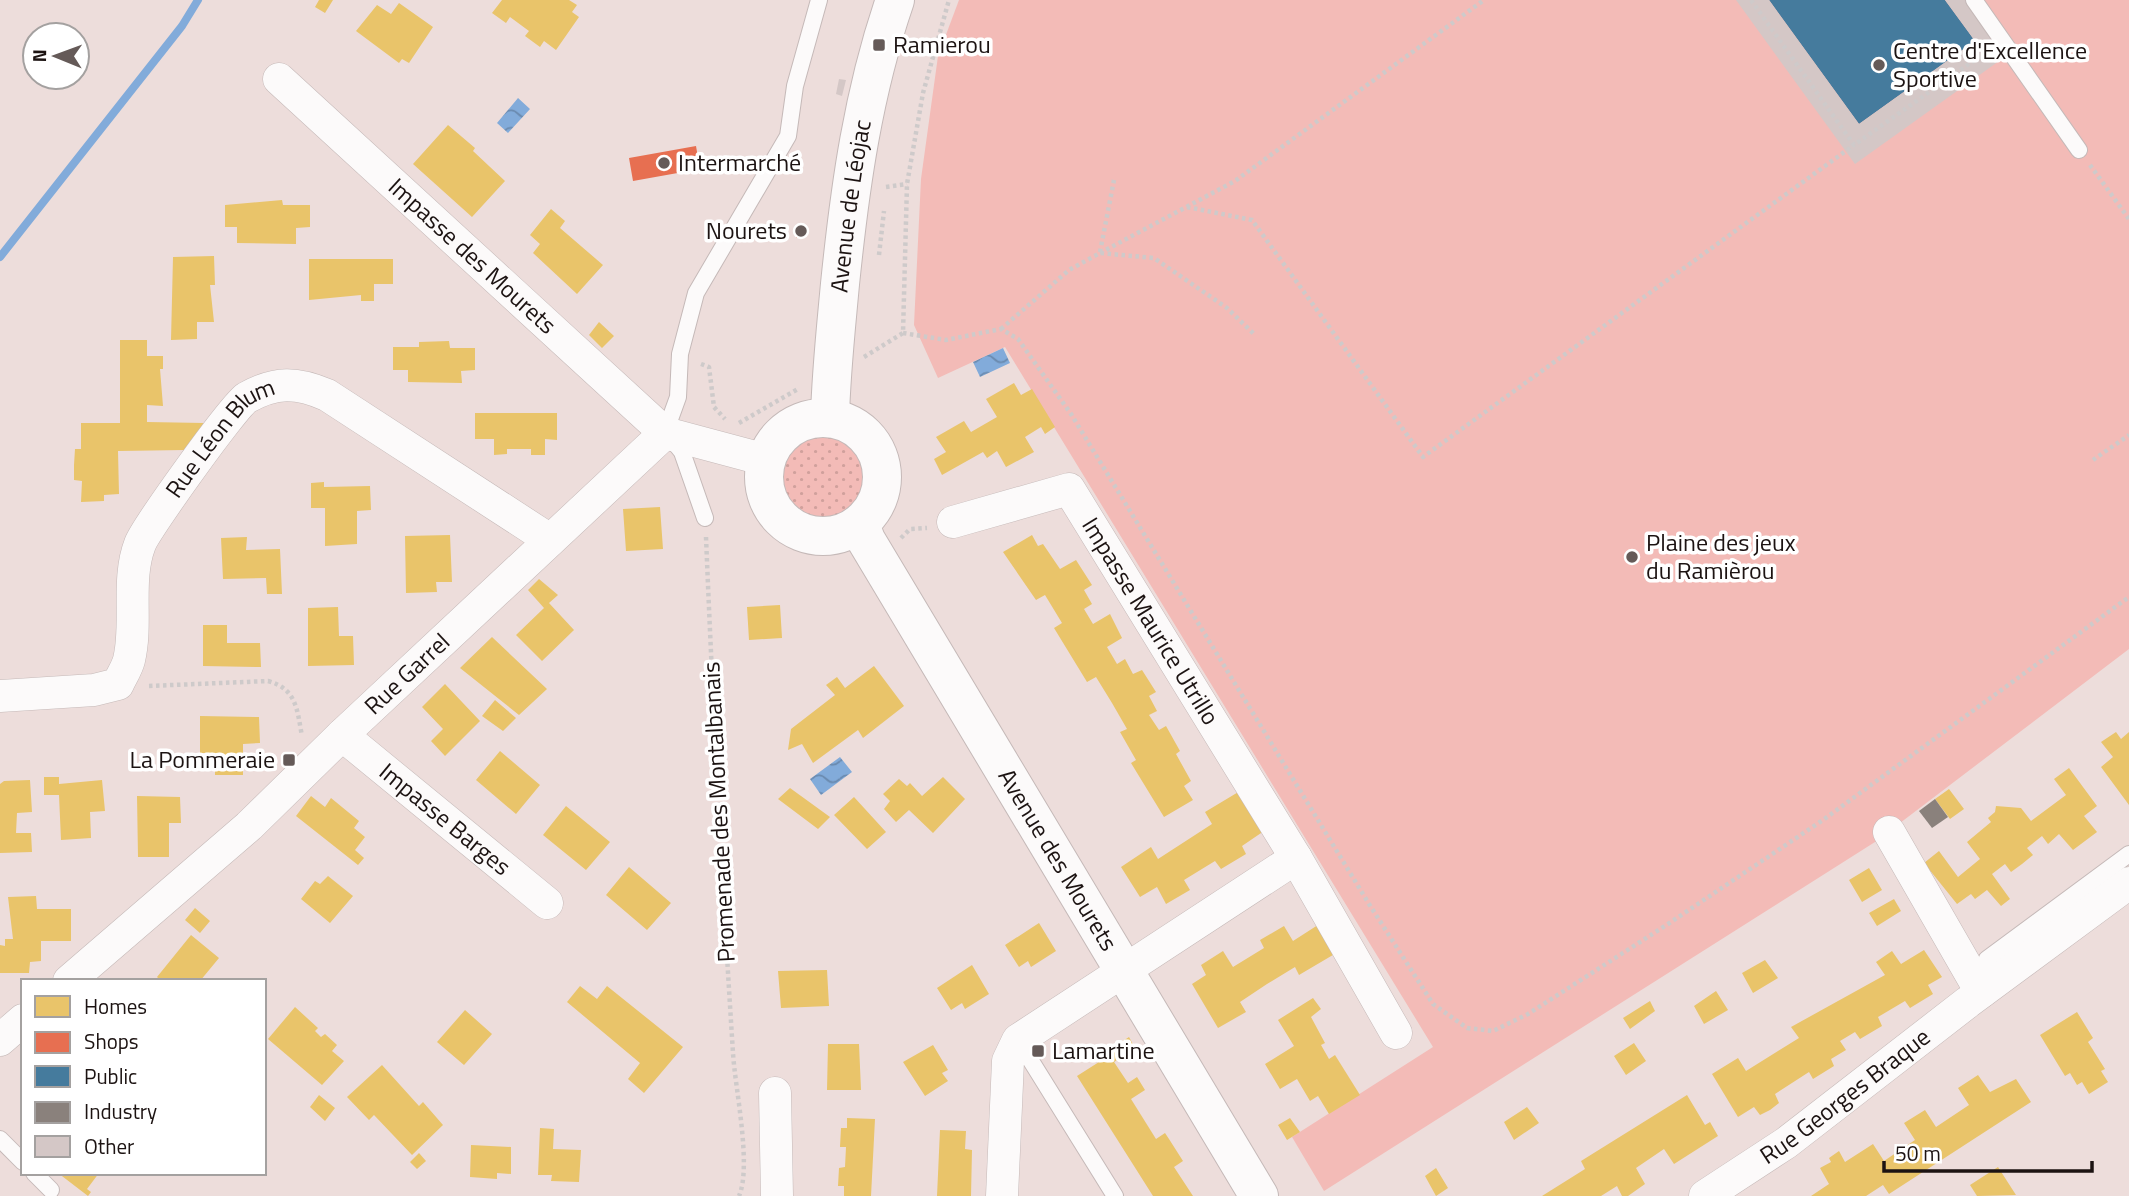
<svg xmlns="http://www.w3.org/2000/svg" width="2129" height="1196" viewBox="0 0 2129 1196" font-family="'Titillium Web',sans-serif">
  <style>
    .grass { fill: url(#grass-dots) }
    .park { fill: #f3bbb7 }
    .water { fill: url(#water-waves) }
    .homes { fill: #e9c46a }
    .shops { fill: #e76f51 }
    .public { fill: #457b9d }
    .industry { fill: #8a817c }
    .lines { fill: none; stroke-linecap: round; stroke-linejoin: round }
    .stream { stroke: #82abda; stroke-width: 8 }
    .building { fill: #d4c7c6 }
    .service-casing { stroke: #c5b9b8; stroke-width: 18 }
    .minor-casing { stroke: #c5b9b8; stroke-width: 33 }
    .secondary-casing { stroke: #c5b9b8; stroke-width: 40 }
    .path { stroke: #cecaca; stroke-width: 4.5; stroke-dasharray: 3.5 3.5; stroke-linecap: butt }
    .service { stroke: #fcfafa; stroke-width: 16 }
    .minor { stroke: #fcfafa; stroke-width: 32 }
    .secondary { stroke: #fcfafa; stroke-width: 38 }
    .poi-dot { fill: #655a58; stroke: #fff; stroke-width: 2.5 }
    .labels { text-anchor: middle; stroke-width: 7; stroke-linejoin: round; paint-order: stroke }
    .poi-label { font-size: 24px; fill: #1c1312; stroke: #fff; text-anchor: start }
    .street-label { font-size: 24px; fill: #1c1312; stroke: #fff }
  </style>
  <defs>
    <pattern id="grass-dots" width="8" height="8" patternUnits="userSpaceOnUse" patternTransform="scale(1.75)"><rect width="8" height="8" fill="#f3bbb7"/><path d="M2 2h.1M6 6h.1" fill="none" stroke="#d0a09c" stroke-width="1.8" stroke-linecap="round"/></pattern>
    <pattern id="water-waves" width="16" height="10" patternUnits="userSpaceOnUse" patternTransform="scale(1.75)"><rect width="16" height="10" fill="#82abda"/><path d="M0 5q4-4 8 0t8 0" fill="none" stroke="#6a8aaf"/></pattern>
  </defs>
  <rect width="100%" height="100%" fill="#eddddb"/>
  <path class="grass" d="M778 477a45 45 0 1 1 90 0a45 45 0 1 1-90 0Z"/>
  <path class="park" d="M959 0H2129V649L1875 842 1324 1191 1292 1137 1433 1047 1005 347 938 378 914 325 921 179 938 56Z"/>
  <path class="water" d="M518 98 530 109 508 133 497 123Z
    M1003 348 1010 363 980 377 973 362Z
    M840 757 852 772 821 795 810 779Z"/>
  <path class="homes" d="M319 0H333L325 13 315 7Z
    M502 0H569L577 5 572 12 579 17 556 50 544 41 540 47 525 36 529 31 510 17 506 23 492 13Z
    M399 3 433 27 409 63 402 59 399 63 356 31 377 5 391 14Z
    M448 125 475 148 473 151 505 181 472 217 413 164Z
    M282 200 283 205H310V227L296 228V244L237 243V227H225V205Z
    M551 209 565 221 560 228 603 265 577 294 533 253 540 244 530 235Z
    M214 256 215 285H210L214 322H197V339L171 340 173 257Z
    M309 259H393V284H374V301H361V295L309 300Z
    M599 322 614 336 602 348 589 335Z
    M120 340H147V356H163V369H160L163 406 147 405V422L204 423 185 450 118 451 119 494 104 495V501L81 502 82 481 74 480V465L75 449H81V423H120Z
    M449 341 450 348H475V370L461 371 462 383 408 382V370H393V347H419V342Z
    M1014 383 1021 395 1032 389 1055 427 1045 434 1041 427 1025 437 1034 452 1006 467 997 451 987 458 983 452 942 475 934 459 946 452 936 437 964 421 971 432 997 417 986 399Z
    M475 413H557V440L545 439V455H531V449H507V454L494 455V439H475Z
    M324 482V487L370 486 371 510 357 511V544L325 546V508H311V483Z
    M660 507 663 549 626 551 623 509Z
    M450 535 452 582H436L437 592 406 593 405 536Z
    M1032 535 1038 546 1043 544 1060 569 1076 560 1092 585 1084 590 1092 604 1084 609 1093 624 1110 614 1122 638 1107 647 1117 664 1125 659 1133 674 1142 670 1156 692 1149 696 1157 711 1149 715 1159 730 1166 726 1180 751 1176 754 1191 781 1184 786 1193 800 1164 817 1131 763 1136 760 1120 732 1127 729 1112 703 1096 677 1087 682 1054 628 1062 623 1045 595 1036 600 1003 552Z
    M247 537 246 550 280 549 282 594H267L266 578 223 579 221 538Z
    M539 579 558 595 549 603 574 630 542 661 516 635 544 608 528 590Z
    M780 605 782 638 749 640 747 607Z
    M338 607 339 636H353L354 665 308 666V608Z
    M203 625H227V643H260L261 667 203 666Z
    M492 637 547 689 519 715 460 668Z
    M874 666 904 706 863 738 858 730 813 763 802 744 788 750 791 729 835 695 826 685 837 677 845 688Z
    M445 684 480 721 445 756 431 741 443 729 422 707Z
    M495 700 516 718 503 731 482 716Z
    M200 716 259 717 260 743 243 744V775H215V753H200Z
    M2116 732 2121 739 2129 732V805L2101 767 2113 757 2101 742Z
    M500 751 540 785 516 814 476 780Z
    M2069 768 2097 806 2084 816 2097 832 2073 850 2059 834 2048 844 2042 836 2027 848 2033 855 2022 864 2011 872 2005 864 1992 874 2010 899 2001 906 1987 890 1975 899 1971 894 1957 904 1924 863 1939 851 1958 877 1980 859 1967 842 1991 822 1988 818 1995 812 1996 806 2021 808 2031 821 2066 795 2054 779Z
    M44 777H59V784L102 780 105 811 90 812 91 838 61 840 59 795H44Z
    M943 777 965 799 933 833 909 810 896 822 884 809 890 801 883 794 899 779 907 786 910 783 922 796Z
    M30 780 32 812 17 813 16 833H31L32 852 0 853V784L4 781Z
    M790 788 830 817 818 829 778 799Z
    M1949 789 1964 809 1950 819 1935 799Z
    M1240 791 1264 831 1242 846 1246 854 1221 869 1215 861 1184 880 1190 890 1166 904 1157 887 1140 897 1121 867 1151 847 1158 859 1212 824 1205 812Z
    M137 796 180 797 181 823H169V857H138Z
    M311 796 325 807 331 798 359 821 354 828 365 837 355 850 364 858 358 865 296 816Z
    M854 797 886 832 867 849 834 815Z
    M566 806 610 842 586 870 543 835Z
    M629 867 671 903 647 930 606 895Z
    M1869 868 1882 890 1862 902 1849 880Z
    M328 876 353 896 330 923 301 899 315 881 320 884Z
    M36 896 37 909H71V941H41V961L30 962 29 973H0V945L5 946V939H13L8 897Z
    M1894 899 1901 911 1877 926 1869 913Z
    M195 908 210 921 200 933 185 920Z
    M1039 923 1056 951 1031 967 1028 961 1019 967 1005 945Z
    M1321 923 1338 952 1299 975 1295 967 1267 984 1240 1002 1246 1012 1218 1028 1192 984 1206 975 1201 965 1223 951 1233 967 1264 948 1260 940 1284 926 1293 941Z
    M191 935 219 958 200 981H161L157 977Z
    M1924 950 1942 977 1928 985 1933 994 1910 1008 1905 1001 1878 1017 1882 1026 1860 1039 1855 1032 1840 1041 1846 1050 1831 1059 1834 1066 1813 1079 1809 1072 1775 1094 1779 1103 1770 1110 1760 1115 1754 1107 1738 1117 1712 1074 1738 1058 1746 1071 1799 1038 1791 1027 1885 975 1876 962 1892 951 1901 964Z
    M1765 960 1778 978 1753 993 1742 973Z
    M972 965 989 994 965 1009 962 1003 951 1010 937 988Z
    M827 970 829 1006 781 1008 778 971Z
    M580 986 597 999 607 986 683 1047 644 1093 628 1079 640 1063 567 1002Z
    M1716 991 1728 1010 1704 1024 1694 1006Z
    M1313 998 1321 1009 1311 1017 1325 1043 1321 1045 1329 1059 1335 1055 1360 1095 1329 1114 1318 1096 1310 1101 1297 1079 1280 1089 1265 1064 1294 1046 1278 1020Z
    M1650 1001 1655 1011 1630 1029 1623 1018Z
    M295 1007 318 1028 315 1031 321 1037 325 1034 337 1045 332 1051 344 1061 322 1085 268 1039Z
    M465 1010 492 1034 464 1065 437 1042Z
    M2077 1012 2093 1038 2088 1042 2105 1069 2101 1071 2108 1082 2089 1094 2082 1082 2077 1085 2070 1073 2065 1076 2040 1035Z
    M1129 1037 1135 1048 1114 1062 1128 1083 1137 1077 1145 1090 1131 1099 1156 1139 1165 1133 1169 1139 1183 1161 1174 1167 1193 1196H1153L1077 1076 1110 1055 1108 1051Z
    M1634 1043 1646 1061 1626 1075 1614 1056Z
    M828 1044H859L861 1090H827Z
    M933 1045 948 1070 942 1073 948 1081 925 1096 903 1062Z
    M382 1065 419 1106 423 1102 443 1125 412 1155 374 1115 369 1120 347 1097Z
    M1978 1075 1990 1092 2016 1079 2031 1102 1889 1194 1883 1185 1866 1196H1811L1829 1184 1820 1168 1831 1162 1829 1158 1839 1151 1845 1162 1873 1144 1884 1161 1915 1140 1904 1123 1925 1110 1936 1127 1969 1105 1958 1088Z
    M319 1095 335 1108 325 1121 310 1107Z
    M1687 1095 1705 1125 1710 1122 1718 1136 1674 1164 1664 1149 1636 1168 1645 1184 1628 1196H1622L1617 1186 1601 1196H1542L1585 1169 1581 1161Z
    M1527 1107 1539 1123 1514 1140 1504 1122Z
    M847 1118 875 1119 871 1196H844V1186H838L839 1168 845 1167 846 1147H840L841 1128H847Z
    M1290 1118 1300 1132 1287 1140 1278 1125Z
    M540 1128 554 1129 553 1149 581 1150 579 1182 551 1181 552 1175H538Z
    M940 1130 966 1131 965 1149 972 1150 971 1196H937Z
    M471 1145 511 1147V1174L497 1173V1179L470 1177Z
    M419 1153 426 1161 417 1169 410 1162Z
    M1998 1167 2016 1195 1977 1196 1970 1185Z
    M1436 1168 1448 1188 1436 1196 1425 1176Z
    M58 1173H99L87 1189 91 1192 88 1196Z"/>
  <path class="shops" d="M696 146 700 169 633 181 629 158Z
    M797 224H805V238H796Z"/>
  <path class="public" d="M1769 0H1945L1975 41 1859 124Z"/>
  <path class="industry" d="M1935 799 1948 817 1932 828 1919 811Z"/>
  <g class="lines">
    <path class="stream" d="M0 257 182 26 198 0"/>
  </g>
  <path class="building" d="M1736 0H1769L1859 124 1975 41 1945 0H1966L2006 56 1855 164Z
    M839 79 846 80 842 96 836 94Z"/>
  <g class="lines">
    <defs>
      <path id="service" d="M1974 0 2079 150
        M665 433 678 397 680 354 696 293 788 136 795 86 819 0
        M670 437 682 452 705 518
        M1993 983 1987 959 2129 854
        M1018 1040 1115 1196
        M0 1139 23 1162
        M34 1173 51 1190"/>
      <g id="minor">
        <path id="s1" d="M279 79 665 433 751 456 767 457"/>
        <path id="s2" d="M953 522 1069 489 1296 858 1396 1033"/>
        <path id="s3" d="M0 696 94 690 118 684C121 677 127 668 129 660 138 623 126 580 140 544 146 528 236 403 246 398 276 381 297 382 327 395L550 540"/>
        <path id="s4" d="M342 735 547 903"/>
        <path d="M1889 832 1981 992"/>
        <path id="s5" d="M69 981 249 826 342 735 665 433"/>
        <path d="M0 1040 23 1020"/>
        <path d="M775 1093 777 1196"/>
        <path d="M1002 1196 1008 1061 1018 1040 1296 858"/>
        <path id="s6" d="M1705 1196 1786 1143 1968 1002 2129 883"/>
      </g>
      <g id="secondary">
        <path id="s7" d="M830 417C831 373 836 328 840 284 850 186 863 93 895 0"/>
        <circle cx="823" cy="477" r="59"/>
        <path id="s8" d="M860 524 866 540 1259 1196"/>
      </g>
    </defs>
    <use href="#service" class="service-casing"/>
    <use href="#minor" class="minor-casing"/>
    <use href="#secondary" class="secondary-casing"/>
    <path class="path" d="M1751 0 1854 145 1986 52
      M2090 165 2129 219
      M886 187 907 184
      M1187 207 1252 220 1423 457 1854 145
      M1100 252 1114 180
      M1100 253 1235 181 1484 0
      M879 255 884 211
      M1001 329 1069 270 1100 253 1154 258 1227 308 1254 334
      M903 333 946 340 1001 329 1018 339 1071 414 1369 904 1433 1004 1467 1028 1493 1031 1528 1014 1668 924 1823 820 2129 597
      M864 357 903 333 907 184 923 93 949 0
      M701 364 709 367 714 407 725 419
      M739 423 798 389
      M2093 460 2129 435
      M706 537C713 709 722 881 733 1053 735 1088 752 1166 739 1196
      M901 538 910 529 927 528
      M149 686 268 681C297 689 297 710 302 736"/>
    <use href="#service" class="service"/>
    <use href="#minor" class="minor"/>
    <use href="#secondary" class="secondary"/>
  </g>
  <g class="poi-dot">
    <rect x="872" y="38" width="14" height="14" rx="3.5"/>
    <circle cx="1879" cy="65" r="7"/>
    <circle cx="664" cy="163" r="7"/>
    <circle cx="801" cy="231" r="7"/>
    <circle cx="1632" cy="557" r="7"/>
    <rect x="282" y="753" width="14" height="14" rx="3.5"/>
    <rect x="1031" y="1044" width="14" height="14" rx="3.5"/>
  </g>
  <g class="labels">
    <g class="poi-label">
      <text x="893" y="53">Ramierou</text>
      <text x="1893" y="59">Centre d'Excellence<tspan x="1893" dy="28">Sportive</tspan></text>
      <text x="678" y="171">Intermarché</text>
      <text x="787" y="239" text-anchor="end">Nourets</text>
      <text x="1646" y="551">Plaine des jeux<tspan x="1646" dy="28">du Ramièrou</tspan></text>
      <text x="275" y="768" text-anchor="end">La Pommeraie</text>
      <text x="1052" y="1059">Lamartine</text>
    </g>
    <g class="street-label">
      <text dy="8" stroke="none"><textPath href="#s7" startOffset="212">Avenue de Léojac</textPath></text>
      <text dy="8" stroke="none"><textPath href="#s1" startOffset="262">Impasse des Mourets</textPath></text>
      <text dy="8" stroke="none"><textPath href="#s3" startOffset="397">Rue Léon Blum</textPath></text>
      <text dy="8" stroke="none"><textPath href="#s2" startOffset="276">Impasse Maurice Utrillo</textPath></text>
      <text dy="8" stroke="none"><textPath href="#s5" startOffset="457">Rue Garrel</textPath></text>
      <text transform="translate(719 812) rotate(-93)" y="8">Promenade des Montalbanais</text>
      <text dy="8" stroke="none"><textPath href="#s4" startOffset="133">Impasse Barges</textPath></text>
      <text dy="8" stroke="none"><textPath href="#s8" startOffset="390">Avenue des Mourets</textPath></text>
      <text dy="8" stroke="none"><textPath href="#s6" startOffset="172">Rue Georges Braque</textPath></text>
    </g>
  </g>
  <rect x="21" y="979" width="245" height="196" fill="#ffffff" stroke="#a4a1a0" stroke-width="2"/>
  <rect x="35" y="996" width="35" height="21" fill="#e9c46a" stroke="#a4a1a0" stroke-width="2"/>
  <text x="84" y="1014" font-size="21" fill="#1c1312">Homes</text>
  <rect x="35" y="1032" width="35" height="21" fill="#e76f51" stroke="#a4a1a0" stroke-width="2"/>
  <text x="84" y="1049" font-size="21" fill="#1c1312">Shops</text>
  <rect x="35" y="1066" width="35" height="21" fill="#457b9d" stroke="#a4a1a0" stroke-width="2"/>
  <text x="84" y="1084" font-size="21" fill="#1c1312">Public</text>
  <rect x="35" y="1102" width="35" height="21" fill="#8a817c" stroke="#a4a1a0" stroke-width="2"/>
  <text x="84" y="1119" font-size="21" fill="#1c1312">Industry</text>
  <rect x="35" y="1136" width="35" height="21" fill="#d4c7c6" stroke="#a4a1a0" stroke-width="2"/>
  <text x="84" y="1154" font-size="21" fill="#1c1312">Other</text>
  <g transform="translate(56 56) rotate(271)"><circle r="33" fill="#ffffff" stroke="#a4a1a0" stroke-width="2"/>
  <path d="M0-5L12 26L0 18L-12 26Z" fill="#655a58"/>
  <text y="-10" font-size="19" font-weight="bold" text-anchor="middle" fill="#1c1312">N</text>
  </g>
  <path d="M1884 1161v10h208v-10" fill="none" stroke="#1c1312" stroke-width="3.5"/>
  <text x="1895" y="1161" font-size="21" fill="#1c1312" stroke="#ffffff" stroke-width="5" paint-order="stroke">50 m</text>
</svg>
